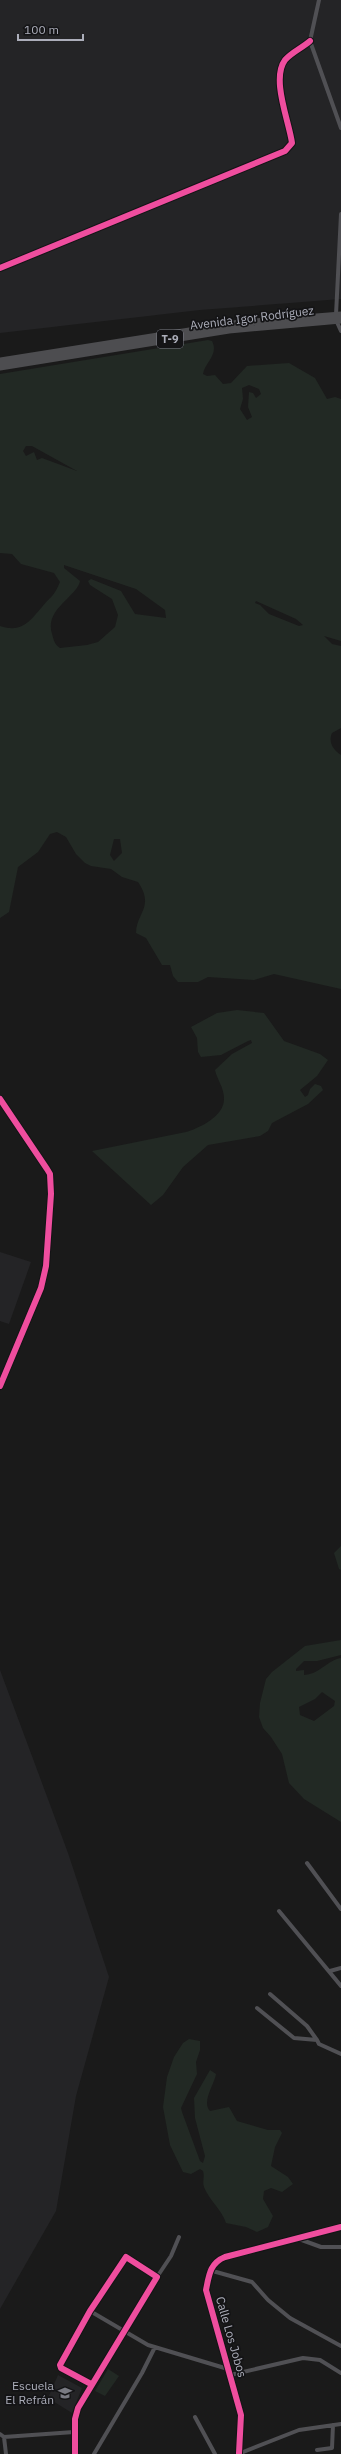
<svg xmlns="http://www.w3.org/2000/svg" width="341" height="2454" viewBox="0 0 341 2454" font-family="'IBM Plex Sans',sans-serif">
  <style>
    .built { fill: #242426 }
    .green { fill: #222924; fill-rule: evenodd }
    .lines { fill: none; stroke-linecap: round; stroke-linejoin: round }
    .minor { stroke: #505054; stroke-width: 4 }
    .trunk { stroke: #4d4d50; stroke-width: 7 }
    .cycleway-casing { stroke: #141416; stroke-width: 8 }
    .cycleway { stroke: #ef4d9e; stroke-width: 6 }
    .labels { text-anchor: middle; stroke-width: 3.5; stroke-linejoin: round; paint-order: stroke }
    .shield { fill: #141416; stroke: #7e8089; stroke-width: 1 }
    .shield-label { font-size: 11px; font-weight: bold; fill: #acaeba }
    .street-label { font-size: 12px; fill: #acaeba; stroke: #141416 }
    .poi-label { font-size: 12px; fill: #acaeba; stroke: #141416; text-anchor: end }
  </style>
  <rect width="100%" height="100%" fill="#1a1a1a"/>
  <path class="built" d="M0 0H341V299L200 310 0 333Z
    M0 1252 31 1262 9 1324 0 1321Z
    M0 1670 68 1853 109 1977 76 2096 56 2211 0 2309Z
    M58 2375 82 2388 72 2413 48 2398Z"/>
  <path class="green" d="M208 340 212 341C219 355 205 362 203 374L207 376 215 375 223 384 231 383 247 366 289 363 315 378 327 399 335 397 341 399V641L324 636 332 644 341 646V728L332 733C328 742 333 750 341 755V989L274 974 254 980 208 977 198 982H178L173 976 170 965H162L146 938 136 933C136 913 155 907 138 882L122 877 111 869 91 866 85 863 76 854 66 837 57 832 50 834 38 852 18 867 9 912 0 918V626C22 633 29 622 42 607 52 595 53 598 60 582L54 573 21 564 12 554 0 553V374ZM249 385 259 389 261 394 256 398 253 393 249 392 248 407 252 417 247 420 240 409 243 399 242 388ZM26 446H32L77 471 42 458 37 460 34 452 26 456 23 451ZM64 565 136 589 165 610 166 618 135 614 121 591 91 579 88 581 90 585 112 599 118 615 115 627 98 642 87 645 60 648C54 644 54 640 52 634 44 609 77 597 80 581L64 568ZM256 601 296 619 303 625 299 626 269 614 260 605 255 603ZM114 839H120L122 853 114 861 110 855Z
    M237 1010 264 1013 284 1041 320 1054 328 1060 317 1076 300 1090 305 1097 308 1095 310 1089 315 1084 321 1086 323 1090 308 1104 272 1123 268 1131 260 1136 208 1145 183 1167 163 1195 151 1205 92 1151 186 1132C200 1128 225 1116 224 1098 224 1088 217 1079 215 1070L232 1054 252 1043 251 1040 248 1041 221 1055 201 1057 198 1052 197 1038 191 1027 217 1013Z
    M341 1546V1570L339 1569 334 1553Z
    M341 1640V1655L317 1661H304L296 1669V1671L304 1670V1675C318 1675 328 1660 341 1658V1822L304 1799 289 1783 282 1754 271 1737 263 1728 259 1717 260 1703 266 1679 272 1672 305 1646ZM322 1692 335 1701 334 1706 314 1721 300 1715 299 1707 315 1699Z
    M189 2039 200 2041V2050L196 2062 197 2074 181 2108 182 2112 200 2161 203 2163 205 2156 195 2118 194 2098 210 2070 216 2074C215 2083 201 2102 210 2111L229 2107 237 2121 268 2130H280L282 2133 275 2147 271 2166 288 2177 293 2184 282 2192 271 2188 264 2191 263 2199 273 2216 268 2227 257 2232 246 2227 226 2223C222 2210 209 2200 204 2187 202 2182 205 2177 203 2171L200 2169 191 2174 183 2172 170 2145 163 2107 167 2077 174 2057 183 2043Z
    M108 2369 119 2376 105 2396 95 2391Z"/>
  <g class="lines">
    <path class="minor" d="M319 0 310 41 341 128
      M0 268 285 151 292 143C289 121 271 79 285 60 292 52 302 48 310 41
      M336 315 341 214
      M336 320 341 331
      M0 1099 47 1169 50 1174 51 1194 46 1266 41 1288 0 1386
      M307 1863 341 1909
      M279 1911 341 1986
      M330 1971 341 1968
      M270 1994 307 2026 317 2040
      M257 2008 294 2038 317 2040 319 2044 341 2054
      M299 2239 321 2247H341
      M209 2270 252 2282 268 2300 290 2318 341 2346
      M157 2277 171 2256 179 2237
      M90 2311 148 2345 228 2369
      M230 2375 303 2358 320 2360 341 2373
      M195 2417 215 2454
      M0 2434 4 2437 74 2432
      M4 2437 6 2454
      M317 2450 332 2448 333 2425
      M239 2453 241 2415 206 2290C209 2275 210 2263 225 2257L341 2227
      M75 2454V2419L78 2408 157 2277 126 2257 90 2311 60 2365 61 2368 91 2384
      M94 2454 142 2373 155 2347
      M238 2454 299 2430 341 2424"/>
    <path class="trunk" d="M0 361 240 323 341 315
      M0 367 229 330 341 320"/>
    <defs>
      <path id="cycleway" d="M0 268 285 151 292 143C289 121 271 79 285 60 292 52 302 48 310 41
        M0 1099 47 1169 50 1174 51 1194 46 1266 41 1288 0 1386
        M239 2453 241 2415 206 2290C209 2275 210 2263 225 2257L341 2227
        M75 2454V2419L78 2408 157 2277 126 2257 90 2311 60 2365 61 2368 91 2384"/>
    </defs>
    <use href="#cycleway" class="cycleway-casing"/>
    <use href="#cycleway" class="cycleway"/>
  </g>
  <defs>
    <symbol id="school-bare" viewBox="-9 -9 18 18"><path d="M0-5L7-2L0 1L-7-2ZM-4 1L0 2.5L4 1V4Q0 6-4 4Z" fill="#797a82" stroke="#141416" stroke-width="2.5" paint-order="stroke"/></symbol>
  </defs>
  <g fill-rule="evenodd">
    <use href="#school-bare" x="55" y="2383" width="20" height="20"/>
  </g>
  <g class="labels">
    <rect class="shield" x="157" y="330" width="26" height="18" rx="3"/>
    <g class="shield-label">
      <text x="170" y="343">T-9</text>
    </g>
    <g class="street-label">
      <text transform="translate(252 318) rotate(-7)" y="4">Avenida Igor Rodríguez</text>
      <text transform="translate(231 2337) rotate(74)" y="4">Calle Los Jobos</text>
    </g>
    <g class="poi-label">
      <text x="54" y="2390">Escuela<tspan x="54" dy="14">El Refrán</tspan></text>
    </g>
  </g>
  <path d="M18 34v6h65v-6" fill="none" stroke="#acaeba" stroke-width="2"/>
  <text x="24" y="34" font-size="12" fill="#acaeba" stroke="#141416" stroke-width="3" paint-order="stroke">100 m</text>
</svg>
